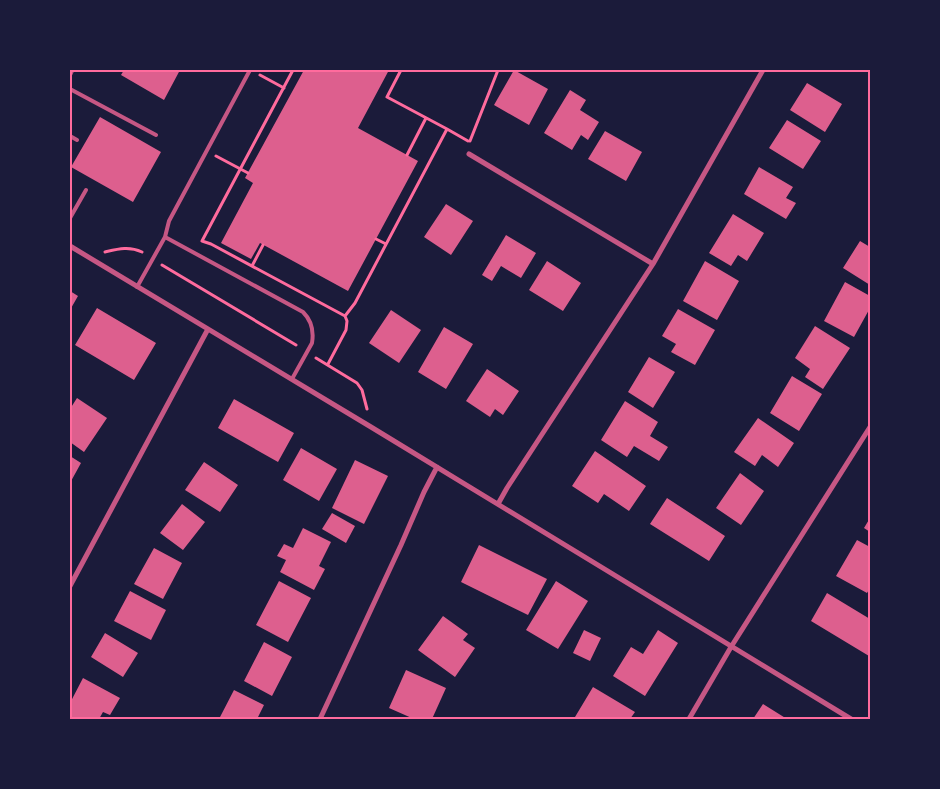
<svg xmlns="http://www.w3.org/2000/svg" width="940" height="789" viewBox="0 0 940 789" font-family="'IBM Plex Sans',sans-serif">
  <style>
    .building { fill: #dd5f8e }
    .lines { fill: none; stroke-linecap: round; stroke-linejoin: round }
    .path { stroke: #ff6b9d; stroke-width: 3 }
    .service { stroke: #c65784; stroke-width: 4 }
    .minor { stroke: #c65784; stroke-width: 5 }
    .neatline { fill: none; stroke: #ff6b9d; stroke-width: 2 }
  </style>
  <rect width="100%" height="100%" fill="#1b1b3a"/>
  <path class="building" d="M124 70H180L164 100 121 75Z
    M304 70H389L358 128 418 161 348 291 260 243 251 259 221 243 253 183 245 178Z
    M514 70 548 89 529 125 494 105Z
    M807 83 842 104 825 132 790 110Z
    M570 90 586 100 580 110 599 122 588 140 581 135 572 150 544 133Z
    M100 117 161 152 133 202 71 167Z
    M787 120 821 141 803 169 769 148Z
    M605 131 642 152 626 181 588 159Z
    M759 167 793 187 786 198 796 203 786 219 744 194Z
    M446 204 473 221 451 255 424 237Z
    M733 214 764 233 747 261 738 255 731 266 709 253Z
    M506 235 536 253 521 278 501 266 492 281 482 275Z
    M860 241 870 247V285L843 268Z
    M547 261 581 283 563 311 529 290Z
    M705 261 739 281 717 320 683 301Z
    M845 282 870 296V308L854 337 824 321Z
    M70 291 78 296 70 310Z
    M97 308 156 343 134 380 75 345Z
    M678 309 715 330 695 365 671 352 676 344 662 336Z
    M391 310 421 330 399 363 369 343Z
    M815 326 850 348 823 389 805 377 810 369 795 358Z
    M444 327 473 344 446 389 418 372Z
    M649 357 675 372 653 408 628 392Z
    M487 369 519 391 503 415 495 409 490 417 466 401Z
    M792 376 822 394 799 431 770 413Z
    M77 398 107 418 84 452 70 442V409Z
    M234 399 294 433 278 462 218 428Z
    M625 401 658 422 650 436 668 447 659 461 634 446 627 457 601 440Z
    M758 418 794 443 778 467 762 455 755 466 734 452Z
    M301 448 337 469 319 501 283 480Z
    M595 451 646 486 629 511 604 494 598 503 572 486Z
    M70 456 81 463 70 483Z
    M355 460 388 476 364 524 332 508Z
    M204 462 238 485 220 512 185 490Z
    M740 473 764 491 741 525 716 508Z
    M667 498 725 536 709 561 650 524Z
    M182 504 205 522 183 550 160 533Z
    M332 513 355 526 346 543 322 529Z
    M870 518V532L864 528Z
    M303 528 331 542 319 566 325 569 314 590 280 572 286 560 277 556 284 544 293 548Z
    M857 540 870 547V588L867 593 836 576Z
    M479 545 547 579 528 615 461 582Z
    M154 548 182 563 163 599 134 584Z
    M279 581 311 598 288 642 256 625Z
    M556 581 588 601 558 649 526 630Z
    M130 591 166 610 151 640 114 621Z
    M827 593 870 619V654L869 656 811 621Z
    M443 616 468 634 463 640 475 648 455 677 418 650Z
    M584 630 601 638 590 661 573 653Z
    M658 630 678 643 645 696 613 676 631 647 643 654Z
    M105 633 138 653 123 677 91 657Z
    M264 642 292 657 272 696 244 681Z
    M406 670 446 688 432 719H414L389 708Z
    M83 678 120 698 110 715 103 712 99 719H73L70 718V703Z
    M593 687 635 712 630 719H578L575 717Z
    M234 690 264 705 257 719H219Z
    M763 704 787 719H753Z"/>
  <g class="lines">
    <path class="path" d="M293 70 202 241 211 244 345 316 347 321 346 330 328 364
      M260 75 284 88
      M447 129 468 141
      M470 141 498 70
      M407 155 426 118
      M216 156 248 173
      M376 239 386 244
      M105 252C118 249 129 246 142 252
      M162 265 296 345
      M252 266 263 245
      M345 316 355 303 447 129 387 97 401 70
      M316 358 357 383 362 390 367 409"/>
    <path class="service" d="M70 89 156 135
      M70 136 77 140
      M70 218 86 190
      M165 237 303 312C311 320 314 331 312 343L292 379
      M137 287 165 237 169 221 250 70"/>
    <path class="minor" d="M70 74 72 70
      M469 154 653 264
      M70 246 371 427 851 719
      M498 504 507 488 653 264 763 70
      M70 586 208 329
      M320 719 401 545 424 492 437 467
      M689 719 731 647 870 427"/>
  </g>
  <rect width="940" height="789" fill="none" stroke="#1b1b3a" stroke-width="142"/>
  <rect x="71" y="71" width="798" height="647" class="neatline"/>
</svg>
